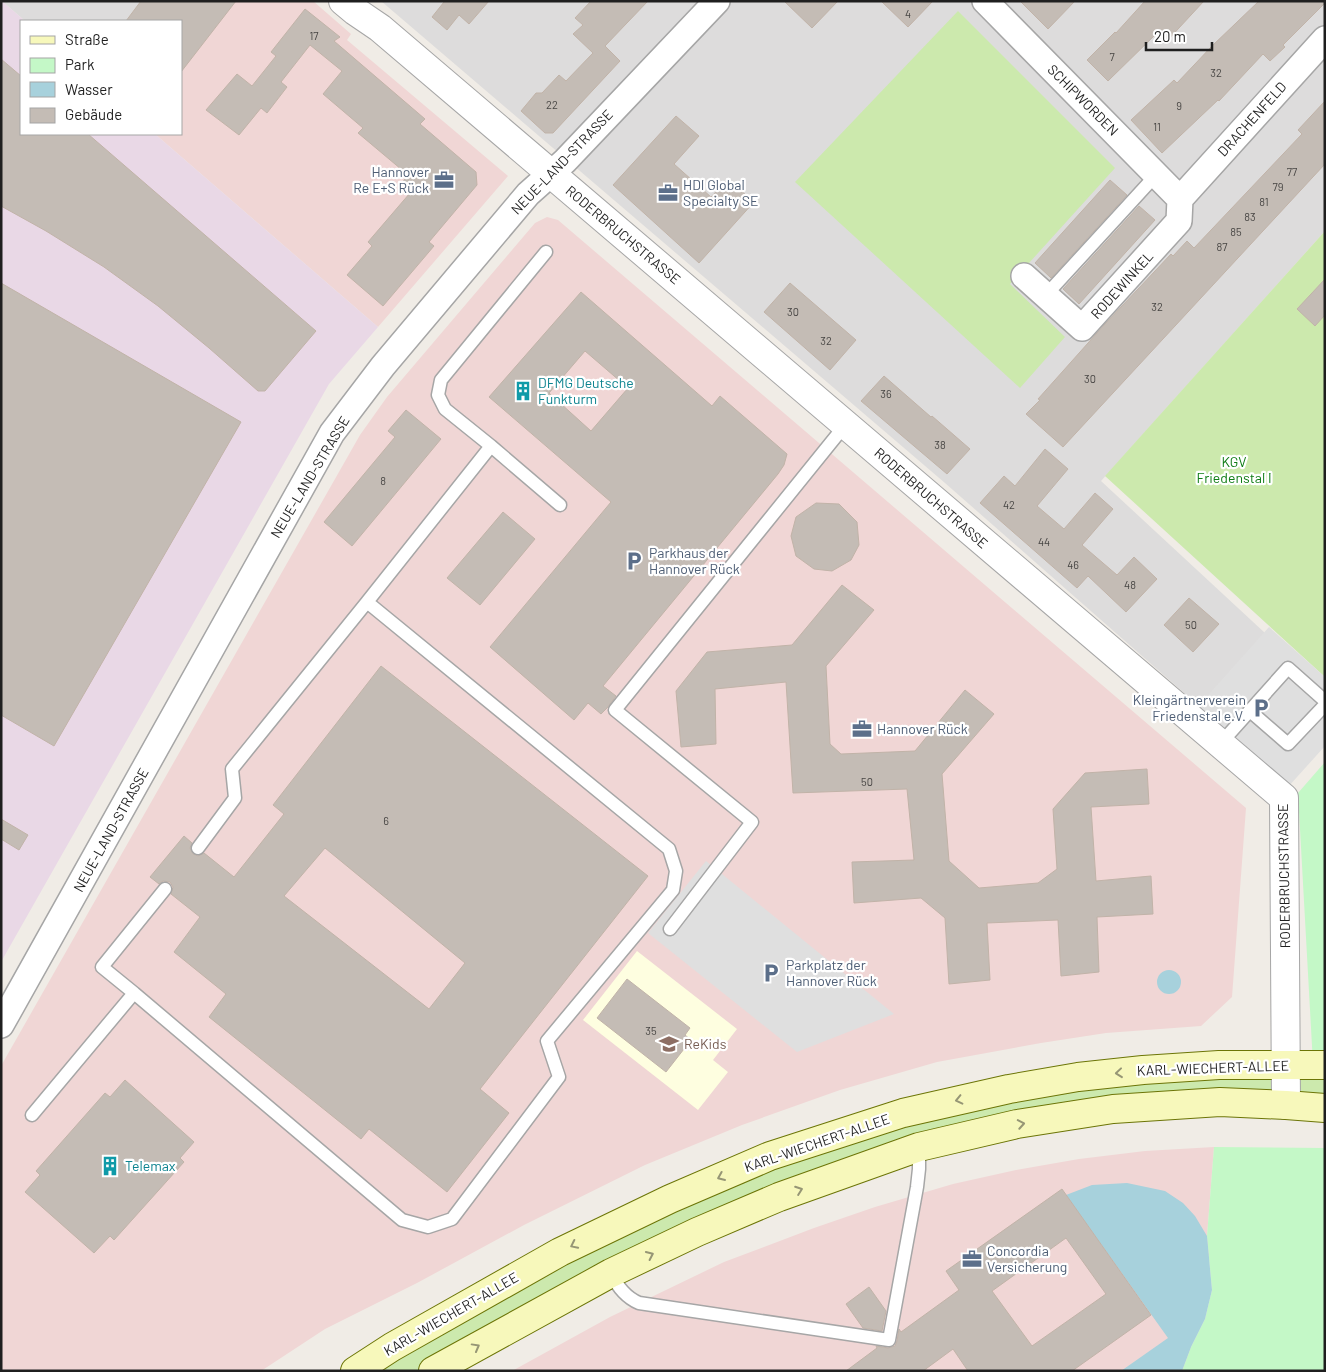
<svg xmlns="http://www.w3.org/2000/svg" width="1326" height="1372" viewBox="0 0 1326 1372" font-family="Barlow,sans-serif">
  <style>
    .residential { fill: #dddcdc }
    .commercial { fill: #f0d6d5 }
    .industrial { fill: #e9d8e6 }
    .education { fill: #fefee0 }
    .grass { fill: #cce9ad }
    .park { fill: #c4f8c7 }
    .parking { fill: #dfdfdf }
    .water { fill: #a7d1dc }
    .building { fill: #c4bcb5; stroke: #c1b3a8; fill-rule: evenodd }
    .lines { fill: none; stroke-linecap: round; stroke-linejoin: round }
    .service-casing { stroke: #a6a6a6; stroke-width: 15 }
    .minor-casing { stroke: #a6a6a6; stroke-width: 28 }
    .tertiary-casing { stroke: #a6a6a6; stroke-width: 30 }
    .secondary-casing { stroke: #6c7507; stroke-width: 30 }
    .service { stroke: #fff; stroke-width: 12 }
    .minor { stroke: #fff; stroke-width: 25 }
    .tertiary { stroke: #fff; stroke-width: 28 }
    .secondary { stroke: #f7f8bb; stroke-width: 28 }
    .oneway { stroke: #969675 }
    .labels { text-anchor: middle; stroke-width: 4.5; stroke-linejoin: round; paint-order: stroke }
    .number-label { font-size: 11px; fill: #484644 }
    .street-label { font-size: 14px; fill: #1f1f1f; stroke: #fff }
    .service-label { font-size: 14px; fill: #4e5e75; stroke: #fff; text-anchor: start }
    .culture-label { font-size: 14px; fill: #0d838f; stroke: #fff; text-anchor: start }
    .park-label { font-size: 14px; fill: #0e7c15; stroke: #fff }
    .education-label { font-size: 14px; fill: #785e54; stroke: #fff; text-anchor: start }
  </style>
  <rect width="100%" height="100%" fill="#f0ece6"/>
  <path class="residential" d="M2 1H172L156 21H25Z
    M381 1H1325V231L1101 481 1265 633 1199 706 945 483Z"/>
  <path class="commercial" d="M172 1H313L351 34 347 40 508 176 378 327 155 134H181V21H156Z
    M547 217 558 220 1246 808 1232 997 1201 1026 1106 1033 1041 1043 937 1062 840 1090 742 1125 645 1165 524 1225 417 1283 325 1329 261 1371H1V1066L360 435 387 397 535 223Z
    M1214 1147 1207 1236 1209 1255 1191 1347 1182 1371H512L610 1317 724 1262 814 1228 875 1207 953 1184 1016 1170 1079 1159 1145 1151Z"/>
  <path class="industrial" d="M2 1 25 21H21V134H155L378 327 329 384 1 962Z"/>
  <path class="education" d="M637 951 737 1029 713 1060 728 1072 698 1110 583 1020Z"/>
  <path class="grass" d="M958 11 1115 168 1010 284 1065 337 1020 388 795 182Z
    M1325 231V677L1105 476Z
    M1325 1065V1108L1017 1124 779 1197 433 1371H355L670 1199 1009 1089Z"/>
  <path class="park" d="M1325 762V1065L1313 1064 1298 793Z
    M1214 1147 1325 1148V1371H1182L1191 1347 1205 1319 1212 1290 1207 1236Z"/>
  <path class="parking" d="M1269 627 1325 677V746L1288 787 1194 711Z
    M706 861 894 1014 797 1052 648 933Z"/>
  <path class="water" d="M1157 982a12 12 0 1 1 24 0a12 12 0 1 1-24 0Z
    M1127 1183 1165 1191 1183 1203 1195 1216 1207 1236 1212 1290 1205 1319 1191 1347 1182 1371H1121L1168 1338 1066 1195 1092 1185Z"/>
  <path class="building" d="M141 1H236L181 72V21H126Z
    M443 1H489L469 24 459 15 447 30 432 17 444 2Z
    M591 1H648L605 46 620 61 553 133H545L521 111 536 93H542L559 75 566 81 593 53 573 34 583 25 575 18Z
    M784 1H838L812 28Z
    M881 1H933L908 27Z
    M1020 1H1075L1048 29Z
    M1145 1H1204L1166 42 1156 34 1108 81 1087 60 1115 32 1116 33Z
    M1259 1H1325V3L1283 45 1285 47 1270 61 1263 54 1219 101 1218 100 1162 153 1131 120 1174 80 1177 83 1212 46Z
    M305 9 340 37 334 41 425 119 420 124 476 172 477 185 429 242 434 246 383 306 347 275 372 246 368 242 410 193 400 185 408 175 358 133 363 128 323 94 342 71 310 45 281 82 287 87 267 113 261 108 239 135 206 110 237 74 252 86 276 56 271 52Z
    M1 59 21 76V134H88L316 331 265 391H258L209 348 158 306 104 267 46 231 1 206Z
    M1325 101V164L1063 447 1026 414 1040 400 1038 399 1105 324 1171 254 1173 256 1187 241 1194 248 1302 134 1298 130Z
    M676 116 699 136 674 164 711 197 728 179 754 202 699 263 613 185Z
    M1110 180 1127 195 1051 278 1050 277 1035 263Z
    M1139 206 1155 220 1079 304 1063 289Z
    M1325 279V315L1315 326 1297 309Z
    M1 283 241 422 54 746 1 715Z
    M790 283 856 340 830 370 764 312Z
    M581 292 712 406 720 396 787 454 784 465 778 474 603 686 616 696 607 708 601 714 588 703 574 720 490 647 611 502 489 397ZM585 351 628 388 591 431 549 393Z
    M884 376 931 417 932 416 970 449 947 474 861 401Z
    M406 410 441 439 352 546 324 522 395 437 388 431Z
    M1045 449 1068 469 1037 506 1064 529 1095 493 1113 509 1082 545 1117 575 1134 557 1157 579 1126 612 1088 576 1077 588 980 503 1004 476 1015 486Z
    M816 503 839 504 857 522 859 545 851 560 832 571 814 569 796 556 791 536 796 517Z
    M503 512 535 539 480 605 447 578Z
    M842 585 874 610 826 666 830 744 841 754 915 751 965 690 994 714 942 774 949 861 979 888 1038 883 1057 869 1053 809 1085 773 1147 769 1149 804 1091 807 1096 881 1151 876 1153 914 1097 917 1099 972 1061 976 1058 920 987 923 990 980 949 984 945 918 921 898 854 903 852 862 914 860 907 789 793 793 786 682 715 689 716 744 681 747 676 691 707 652 792 645Z
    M1189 598 1219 624 1193 652 1164 625Z
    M381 666 648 876 480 1089 509 1113 447 1192 369 1129 361 1139 209 1017 226 994 174 952 200 917 171 894 173 887 170 882 163 881 159 884 150 877 184 836 192 843 190 848 193 854 198 856 204 853 234 877 284 814 273 805ZM325 848 465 963 429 1009 284 896Z
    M1 819 28 835 19 850 1 839Z
    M627 979 690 1028 685 1035 691 1040 666 1072 597 1018Z
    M125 1080 194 1142 180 1158 184 1162 114 1240 110 1236 94 1253 25 1192 40 1175 36 1171 105 1093 110 1097Z
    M1062 1189 1151 1315 1072 1371H968L953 1349 923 1371H846L877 1348 876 1346 888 1348 895 1346 897 1341 899 1329 901 1332 959 1290 946 1271ZM1066 1238 1106 1294 1032 1346 992 1291Z
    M869 1287 886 1311 882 1331 863 1328 846 1304Z"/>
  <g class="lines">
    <defs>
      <path id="service" d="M1046 295 1156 175
        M491 446 560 505
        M1250 711 1288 744 1325 705
        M1220 744 1288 668 1325 701
        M198 848 235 798 232 769 367 602
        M670 929 752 822 615 710 846 424
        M134 993 102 967 165 889
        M32 1115 134 993 402 1220 428 1227 452 1219 559 1077 547 1041 673 890 676 871 669 849 367 602 491 446 445 409 438 395 441 380 546 252
        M611 1273C617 1286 625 1297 639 1303L889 1340 917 1187 919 1169V1147"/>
      <path id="minor" d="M985 1 1180 199
        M1180 199 1325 39
        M1024 276 1082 328 1179 221 1180 199
        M1 1025 332 433 383 366 528 194 565 161 717 1"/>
      <path id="tertiary" d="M343 1 355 11 380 28 1284 798 1286 1105"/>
      <path id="secondary" d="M355 1371 392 1347 560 1252 670 1199 770 1156 903 1113 1009 1089 1078 1077 1143 1070 1219 1065H1325
        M433 1371 611 1273 697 1232 779 1197 919 1147 1017 1124 1113 1109 1220 1102 1286 1105 1325 1108"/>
    </defs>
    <use href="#service" class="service-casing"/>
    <use href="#minor" class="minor-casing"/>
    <use href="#tertiary" class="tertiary-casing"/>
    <use href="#secondary" class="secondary-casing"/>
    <use href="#service" class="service"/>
    <use href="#minor" class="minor"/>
    <use href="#tertiary" class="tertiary"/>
    <use href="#secondary" class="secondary"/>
  </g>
  <defs><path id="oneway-chevron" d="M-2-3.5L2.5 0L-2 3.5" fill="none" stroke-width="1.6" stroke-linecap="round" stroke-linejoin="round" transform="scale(1.25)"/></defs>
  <g class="oneway">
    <use href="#oneway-chevron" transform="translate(1119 1073) rotate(174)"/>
    <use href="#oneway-chevron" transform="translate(959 1100) rotate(167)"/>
    <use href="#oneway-chevron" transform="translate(1021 1124) rotate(-10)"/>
    <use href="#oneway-chevron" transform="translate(721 1177) rotate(157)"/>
    <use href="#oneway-chevron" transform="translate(799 1190) rotate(-20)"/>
    <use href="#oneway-chevron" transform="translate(574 1245) rotate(154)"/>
    <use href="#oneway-chevron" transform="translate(650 1255) rotate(-25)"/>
    <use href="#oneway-chevron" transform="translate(476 1347) rotate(-29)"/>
  </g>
  <defs>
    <symbol id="office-bare" viewBox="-9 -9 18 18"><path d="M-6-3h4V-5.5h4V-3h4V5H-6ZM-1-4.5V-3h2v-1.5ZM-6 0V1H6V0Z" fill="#5c6f8a" stroke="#fff" stroke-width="2.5" paint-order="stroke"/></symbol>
    <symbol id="building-bare" viewBox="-9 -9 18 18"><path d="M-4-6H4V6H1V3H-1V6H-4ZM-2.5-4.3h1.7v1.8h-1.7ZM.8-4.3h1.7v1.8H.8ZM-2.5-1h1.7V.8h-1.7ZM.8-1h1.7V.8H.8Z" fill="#0f9aa8" stroke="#fff" stroke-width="2.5" paint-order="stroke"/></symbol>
    <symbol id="parking-bare" viewBox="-9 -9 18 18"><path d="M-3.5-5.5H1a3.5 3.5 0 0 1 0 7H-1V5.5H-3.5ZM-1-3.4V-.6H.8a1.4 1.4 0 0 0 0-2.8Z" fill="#5c6f8a" stroke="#fff" stroke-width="2.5" paint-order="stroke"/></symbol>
    <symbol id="school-bare" viewBox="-9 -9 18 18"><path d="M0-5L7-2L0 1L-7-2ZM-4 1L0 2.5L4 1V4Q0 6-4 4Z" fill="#8d6e63" stroke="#fff" stroke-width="2.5" paint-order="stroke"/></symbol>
  </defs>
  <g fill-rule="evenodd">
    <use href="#office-bare" x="430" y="166" width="28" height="28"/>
    <use href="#office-bare" x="654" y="179" width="28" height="28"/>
    <use href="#building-bare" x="509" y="377" width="28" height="28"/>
    <use href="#parking-bare" x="620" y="547" width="28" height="28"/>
    <use href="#parking-bare" x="1247" y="694" width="28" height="28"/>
    <use href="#office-bare" x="848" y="715" width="28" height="28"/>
    <use href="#parking-bare" x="757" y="959" width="28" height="28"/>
    <use href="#school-bare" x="655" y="1030" width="28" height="28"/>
    <use href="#building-bare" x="96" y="1152" width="28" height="28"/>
    <use href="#office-bare" x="958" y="1245" width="28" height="28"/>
  </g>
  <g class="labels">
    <g class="number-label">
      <text x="908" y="18">4</text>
      <text x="314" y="40">17</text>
      <text x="1112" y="61">7</text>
      <text x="1216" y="77">32</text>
      <text x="552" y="109">22</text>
      <text x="1179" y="110">9</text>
      <text x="1157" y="131">11</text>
      <text x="1292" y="176">77</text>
      <text x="1278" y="191">79</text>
      <text x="1264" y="206">81</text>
      <text x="1250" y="221">83</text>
      <text x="1236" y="236">85</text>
      <text x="1222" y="251">87</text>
      <text x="1157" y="311">32</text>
      <text x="793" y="316">30</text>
      <text x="826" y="345">32</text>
      <text x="1090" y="383">30</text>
      <text x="886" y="398">36</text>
      <text x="940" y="449">38</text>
      <text x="383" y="485">8</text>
      <text x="1009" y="509">42</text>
      <text x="1044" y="546">44</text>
      <text x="1073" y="569">46</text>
      <text x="1130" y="589">48</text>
      <text x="1191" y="629">50</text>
      <text x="867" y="786">50</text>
      <text x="386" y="825">6</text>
      <text x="651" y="1035">35</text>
    </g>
    <g class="street-label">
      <text transform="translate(1083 100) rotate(45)" y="5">SCHIPWORDEN</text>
      <text transform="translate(1252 119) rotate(-48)" y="5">DRACHENFELD</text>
      <text transform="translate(562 162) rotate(-46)" y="5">NEUE-LAND-STRASSE</text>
      <text transform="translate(623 235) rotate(40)" y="5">RODERBRUCHSTRASSE</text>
      <text transform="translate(1122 285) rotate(-48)" y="5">RODEWINKEL</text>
      <text transform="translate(310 477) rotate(-59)" y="5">NEUE-LAND-STRASSE</text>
      <text transform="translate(931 498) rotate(41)" y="5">RODERBRUCHSTRASSE</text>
      <text transform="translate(111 830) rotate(-61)" y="5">NEUE-LAND-STRASSE</text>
      <text transform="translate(1284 876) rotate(-91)" y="5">RODERBRUCHSTRASSE</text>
      <text transform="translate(1213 1068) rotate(-2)" y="5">KARL-WIECHERT-ALLEE</text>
      <text transform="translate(817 1143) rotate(-19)" y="5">KARL-WIECHERT-ALLEE</text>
      <text transform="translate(451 1314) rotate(-30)" y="5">KARL-WIECHERT-ALLEE</text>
    </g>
    <g class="service-label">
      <text x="429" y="177" text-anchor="end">Hannover<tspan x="429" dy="16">Re E+S Rück</tspan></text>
      <text x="683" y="190">HDI Global<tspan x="683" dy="16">Specialty SE</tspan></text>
      <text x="649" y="558">Parkhaus der<tspan x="649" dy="16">Hannover Rück</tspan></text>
      <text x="1246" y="705" text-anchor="end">Kleingärtnerverein<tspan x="1246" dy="16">Friedenstal e.V.</tspan></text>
      <text x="877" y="734">Hannover Rück</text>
      <text x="786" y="970">Parkplatz der<tspan x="786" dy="16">Hannover Rück</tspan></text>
      <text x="987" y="1256">Concordia<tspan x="987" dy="16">Versicherung</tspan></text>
    </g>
    <g class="culture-label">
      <text x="538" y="388">DFMG Deutsche<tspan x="538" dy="16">Funkturm</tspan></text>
      <text x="125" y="1171">Telemax</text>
    </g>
    <g class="park-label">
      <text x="1234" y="467">KGV<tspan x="1234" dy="16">Friedenstal I</tspan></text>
    </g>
    <g class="education-label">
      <text x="684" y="1049">ReKids</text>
    </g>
  </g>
  <rect width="1326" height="1372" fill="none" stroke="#1f1f1f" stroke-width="5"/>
  <rect x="20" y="20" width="162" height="115" fill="#ffffff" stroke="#a5a5a5"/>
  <rect x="30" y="36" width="25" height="8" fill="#f7f8bb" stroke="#a5a5a5"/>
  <text x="65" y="45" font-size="15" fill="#1f1f1f">Straße</text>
  <rect x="30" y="58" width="25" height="15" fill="#c4f8c7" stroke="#a5a5a5"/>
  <text x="65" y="70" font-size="15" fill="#1f1f1f">Park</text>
  <rect x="30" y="82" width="25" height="15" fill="#a7d1dc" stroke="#a5a5a5"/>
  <text x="65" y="95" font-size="15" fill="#1f1f1f">Wasser</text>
  <rect x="30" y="108" width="25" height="15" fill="#c4bcb5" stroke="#a5a5a5"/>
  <text x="65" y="120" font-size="15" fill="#1f1f1f">Gebäude</text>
  <path d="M1146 42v8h66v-8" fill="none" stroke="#1f1f1f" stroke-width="2.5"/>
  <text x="1154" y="42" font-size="15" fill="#1f1f1f" stroke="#ffffff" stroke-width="4" paint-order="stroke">20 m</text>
</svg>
